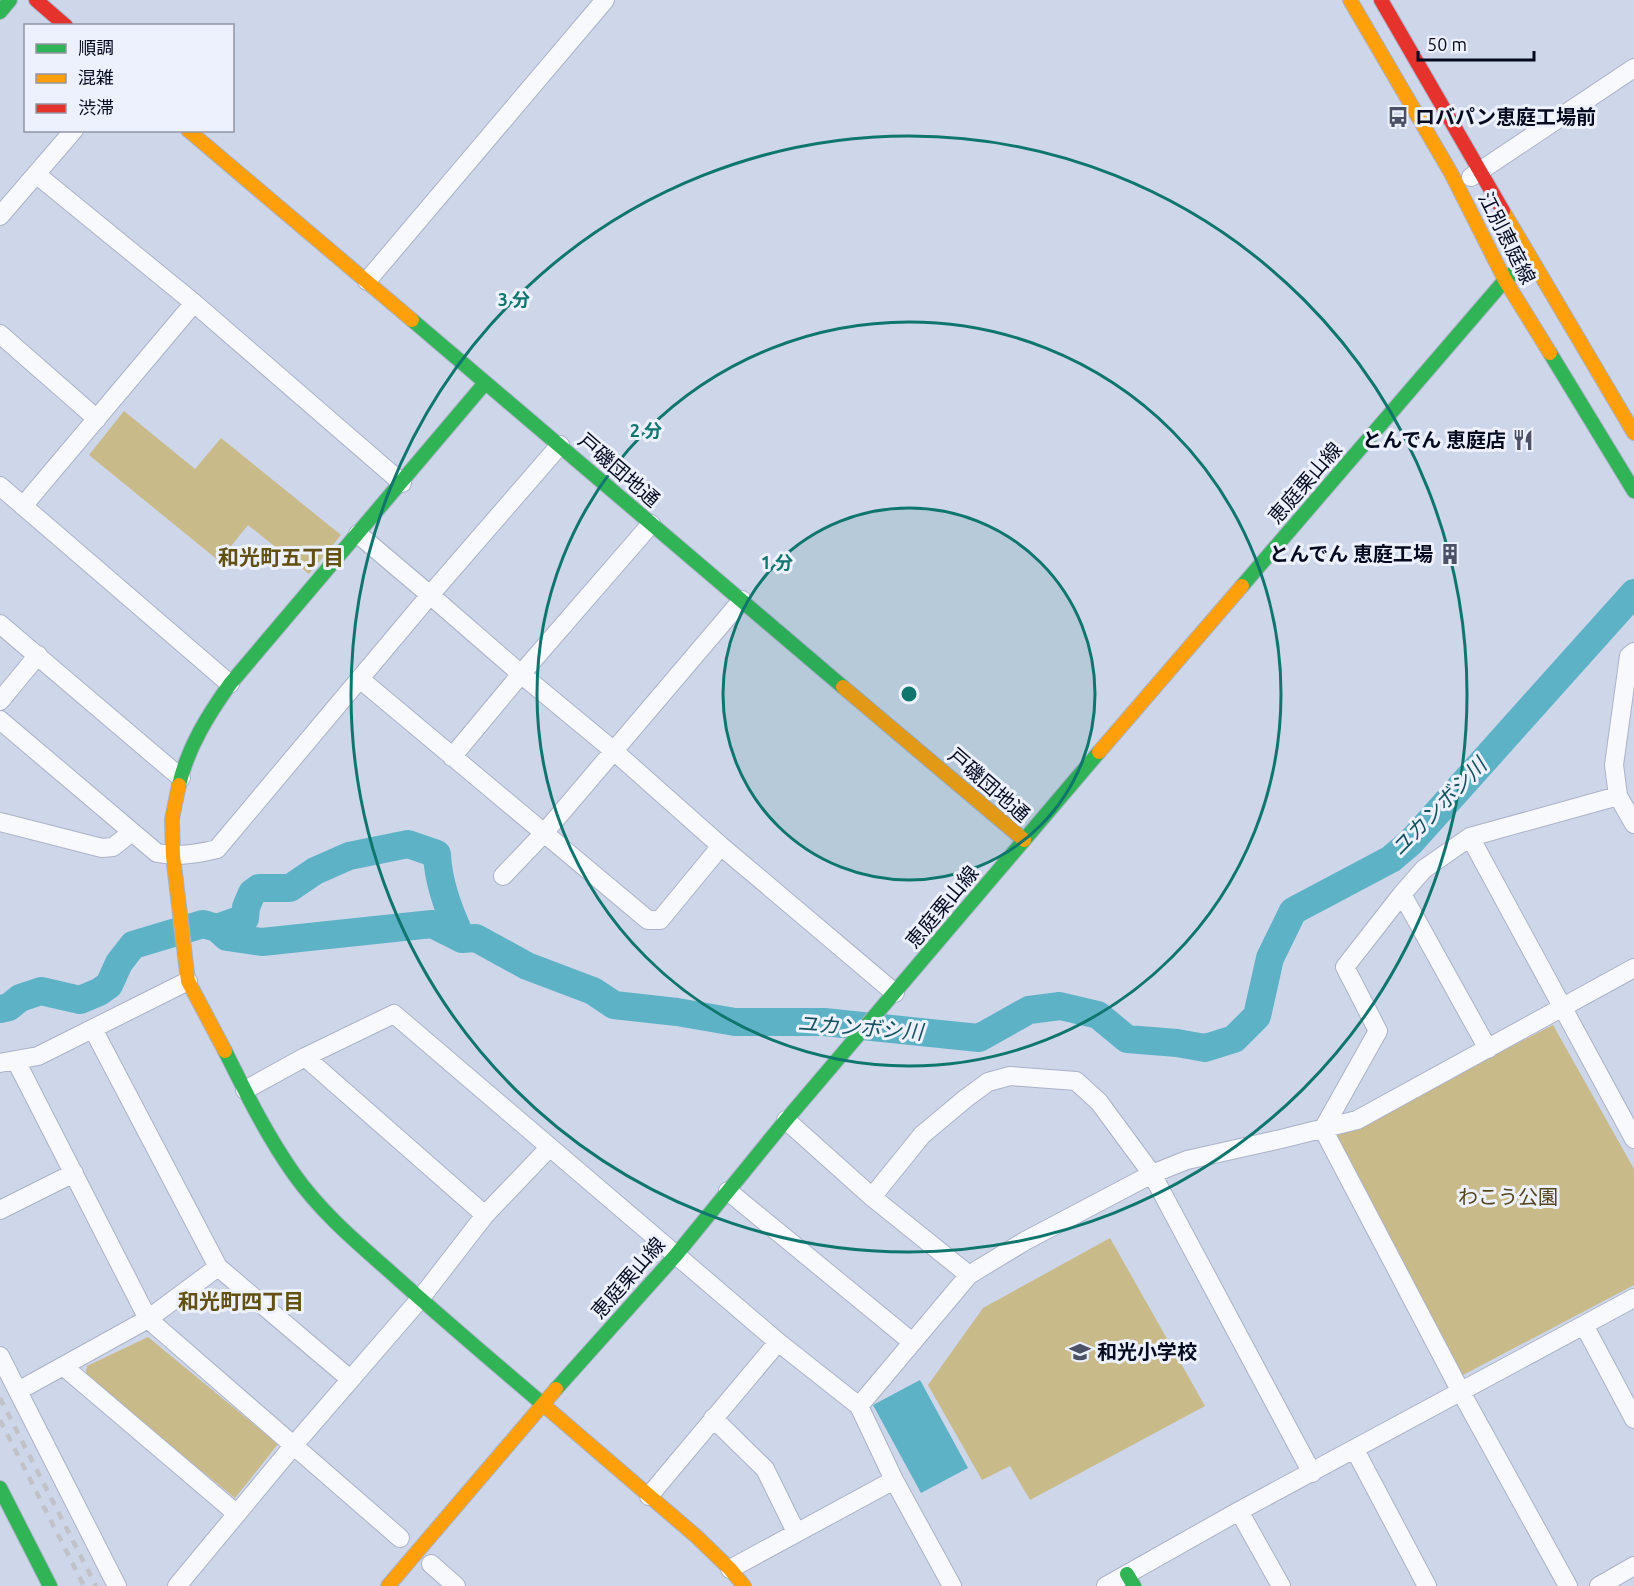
<svg xmlns="http://www.w3.org/2000/svg" width="1634" height="1586" viewBox="0 0 1634 1586" font-family="Ubuntu,'Noto Sans JP',sans-serif">
  <style>
    .green { fill: #c8ba89 }
    .water { fill: #5eb2c6 }
    .lines { fill: none; stroke-linecap: round; stroke-linejoin: round }
    .river { stroke: #5eb2c6; stroke-width: 28 }
    .street-casing { stroke: #abb2c7; stroke-width: 20 }
    .fast-casing { stroke: #abb2c7; stroke-width: 16 }
    .slow-casing { stroke: #abb2c7; stroke-width: 16 }
    .jam-casing { stroke: #abb2c7; stroke-width: 16 }
    .street { stroke: #f8f9fc; stroke-width: 18 }
    .fast { stroke: #30b455; stroke-width: 14 }
    .slow { stroke: #ff9f0a; stroke-width: 14 }
    .jam { stroke: #e5322d; stroke-width: 14 }
    .rail { stroke: #c0c2c8; stroke-width: 4.5; stroke-dasharray: 8 8; stroke-linecap: butt }
    .ring { fill: none; stroke: #0f766e; stroke-width: 3 }
    .labels { text-anchor: middle; stroke-width: 6; stroke-linejoin: round; paint-order: stroke }
    .poi-label { font-size: 20px; font-weight: bold; fill: #060a1f; stroke: #edf1fe; text-anchor: start }
    .street-label { font-size: 20px; fill: #060a1f; stroke: #edf1fe }
    .park-label { font-size: 20px; fill: #53451a; stroke: #edf1fe }
    .neighbourhood-label { font-size: 21px; font-weight: bold; fill: #624f12; stroke: #edf1fe }
    .water-label { font-size: 21px; font-style: italic; fill: #12525d; stroke: #edf1fe }
    .centre { fill: #0f766e; stroke: #edf1fe; stroke-width: 3 }
    .ring-label { font-size: 18px; text-anchor: middle; font-weight: bold; fill: #0f766e; stroke: #edf1fe; stroke-width: 6; stroke-linejoin: round; paint-order: stroke }
  </style>
  <rect width="100%" height="100%" fill="#ced6ea"/>
  <path class="green" d="M124 411 195 469 221 438 341 535 309 574 248 525 219 561 89 455Z
    M1553 1025 1634 1169V1285L1463 1375 1333 1134 1364 1123Z
    M1110 1238 1205 1406 1030 1500 1010 1466 982 1480 928 1385 983 1308Z
    M148 1337 278 1444 235 1498 85 1376 87 1366Z"/>
  <path class="water" d="M920 1380 968 1468 921 1493 873 1405Z"/>
  <g class="lines">
    <path class="river" d="M217 928 227 937 262 942 432 924 462 939
      M0 1009 9 1007 20 998 41 991 80 1000 99 992 109 985 119 963 133 945 203 924 217 928 245 918 246 907 252 893 259 888H290L315 871 349 856 408 844 437 854C438 883 449 912 462 939L476 938 527 966 593 991 614 1005 677 1012 735 1022H824L979 1038 1029 1010 1060 1006 1098 1015 1127 1039 1177 1043 1205 1048 1234 1039 1257 1016 1270 958 1293 911 1391 859 1411 842 1634 593"/>
    <defs>
      <path id="street" d="M36 174 194 303 402 483
        M1471 177 1634 68
        M0 216 74 130
        M367 281 605 0
        M0 334 97 419
        M0 486 230 684
        M23 506 194 303
        M358 534 430 595 521 674 614 751 721 846 895 993
        M0 624 181 778
        M1634 652 1629 656 1614 765 1618 796 1634 824
        M360 679 648 920H660L721 846
        M0 701 38 655
        M0 720 157 853C179 857 196 854 217 849L430 595 560 445
        M452 757 521 674 651 524
        M0 822 102 848 113 847 132 832
        M1470 837 1634 1139
        M503 876 544 833 742 600
        M1402 894 1488 1049
        M93 1029 218 1267 350 1379
        M305 1057 485 1215
        M16 1061 148 1319 400 1538
        M0 1063 38 1056 188 981
        M245 1090 305 1057 394 1014 778 1342 859 1406 894 1480 952 1586
        M786 1120 872 1197 969 1275
        M728 1191 912 1342
        M872 1197 922 1135 965 1099 988 1082 1010 1076 1076 1081 1099 1102 1152 1174 1312 1473
        M0 1210 74 1173
        M1584 1325 1634 1419
        M0 1356 117 1586
        M63 1366 237 1514
        M18 1391 148 1319 218 1267
        M859 1406 969 1275 1025 1241 1152 1174 1187 1160 1281 1139 1357 1120 1634 968
        M713 1418 765 1469 796 1532
        M1355 1450 1427 1586
        M649 1496 778 1342
        M1239 1511 1281 1586
        M431 1564 456 1586
        M730 1569 894 1480
        M177 1586 294 1445 420 1299 485 1215 549 1148
        M1106 1586 1239 1511 1634 1298
        M1568 1586 1461 1392 1323 1129 1378 1031 1345 967 1402 894 1424 869 1470 837 1618 796
        M1599 1586 1634 1566"/>
      <path id="fast" d="M0 12 10 0
        M412 320 843 687
        M1550 353 1634 491
        M1242 586 1505 280 1531 259
        M179 785C188 747 208 715 230 684L485 383
        M225 1051C246 1093 267 1136 294 1174 320 1211 354 1240 387 1269 439 1316 492 1361 546 1407
        M556 1389 676 1255 786 1120 1099 752
        M0 1488 50 1586
        M1127 1574 1134 1586"/>
      <path id="slow" d="M1350 0 1451 173 1505 280 1550 353
        M188 130 412 320
        M1503 211 1634 433
        M843 687 1024 840
        M1099 752 1242 586
        M179 785 172 819 173 856 188 981 225 1051
        M546 1407 697 1537 730 1569 744 1586
        M388 1586 556 1389"/>
      <path id="jam" d="M36 0 66 26
        M1381 0 1503 211"/>
    </defs>
    <use href="#street" class="street-casing"/>
    <use href="#fast" class="fast-casing"/>
    <use href="#slow" class="slow-casing"/>
    <use href="#jam" class="jam-casing"/>
    <use href="#street" class="street"/>
    <use href="#fast" class="fast"/>
    <use href="#slow" class="slow"/>
    <use href="#jam" class="jam"/>
    <path class="rail" d="M0 1398 96 1586
      M0 1420 84 1586"/>
  </g>
  <circle cx="909" cy="694" r="186" fill="#0f766e" fill-opacity=".12"/>
  <g class="ring">
    <circle cx="909" cy="694" r="186"/>
    <circle cx="909" cy="694" r="372"/>
    <circle cx="909" cy="694" r="558"/>
  </g>
  <defs>
    <symbol id="bus-bare" viewBox="-9 -9 18 18"><path d="M-5-6H5V4H4V6H2V4H-2V6H-4V4H-5ZM-3.5-4V0h7V-4ZM-3.5 1.2v1.5H-2V1.2ZM2 1.2v1.5H3.5V1.2Z" fill="#4c5166" stroke="#edf1fe" stroke-width="2.5" paint-order="stroke"/></symbol>
    <symbol id="restaurant-bare" viewBox="-9 -9 18 18"><path d="M-5-6h1v4h1v-4h1v4h1v-4h1v5L-1.5 .5V6h-2V.5L-5-1ZM5-6V6H3V1.5H1.5Q1.5-4 5-6Z" fill="#4c5166" stroke="#edf1fe" stroke-width="2.5" paint-order="stroke"/></symbol>
    <symbol id="building-bare" viewBox="-9 -9 18 18"><path d="M-4-6H4V6H1V3H-1V6H-4ZM-2.5-4.3h1.7v1.8h-1.7ZM.8-4.3h1.7v1.8H.8ZM-2.5-1h1.7V.8h-1.7ZM.8-1h1.7V.8H.8Z" fill="#4c5166" stroke="#edf1fe" stroke-width="2.5" paint-order="stroke"/></symbol>
    <symbol id="school-bare" viewBox="-9 -9 18 18"><path d="M0-5L7-2L0 1L-7-2ZM-4 1L0 2.5L4 1V4Q0 6-4 4Z" fill="#4c5166" stroke="#edf1fe" stroke-width="2.5" paint-order="stroke"/></symbol>
  </defs>
  <g fill-rule="evenodd">
    <use href="#bus-bare" x="1383" y="102" width="30" height="30"/>
    <use href="#restaurant-bare" x="1508" y="425" width="30" height="30"/>
    <use href="#building-bare" x="1435" y="539" width="30" height="30"/>
    <use href="#school-bare" x="1065" y="1337" width="30" height="30"/>
  </g>
  <g class="labels">
    <g class="poi-label">
      <text x="1415" y="124">ロバパン恵庭工場前</text>
      <text x="1506" y="447" text-anchor="end">とんでん 恵庭店</text>
      <text x="1433" y="561" text-anchor="end">とんでん 恵庭工場</text>
      <text x="1097" y="1359">和光小学校</text>
    </g>
    <g class="street-label">
      <text transform="translate(1507 238) rotate(63)" y="7">江別恵庭線</text>
      <text transform="translate(619 470) rotate(41)" y="7">戸磯団地通</text>
      <text transform="translate(1305 483) rotate(-49)" y="7">恵庭栗山線</text>
      <text transform="translate(989 785) rotate(41)" y="7">戸磯団地通</text>
      <text transform="translate(942 907) rotate(-50)" y="7">恵庭栗山線</text>
      <text transform="translate(628 1278) rotate(-49)" y="7">恵庭栗山線</text>
    </g>
    <g class="park-label">
      <text x="1508" y="1204">わこう公園</text>
    </g>
    <g class="neighbourhood-label">
      <text x="281" y="565">和光町五丁目</text>
      <text x="241" y="1309">和光町四丁目</text>
    </g>
    <g class="water-label">
      <text transform="translate(1439 807) rotate(-46)" y="7">ユカンボシ川</text>
      <text transform="translate(860 1028) rotate(4)" y="7">ユカンボシ川</text>
    </g>
  </g>
  <circle cx="909" cy="694" r="9" class="centre"/>
  <g class="ring-label">
    <text x="514" y="306">3 分</text>
    <text x="646" y="437">2 分</text>
    <text x="777" y="569">1 分</text>
  </g>
  <rect x="24" y="24" width="210" height="108" fill="#edf1fe" stroke="#9195a5" stroke-width="1.5"/>
  <rect x="36" y="44" width="30" height="9" fill="#30b455" stroke="#9195a5" stroke-width="1.5"/>
  <text x="78" y="54" font-size="18" fill="#060a1f">順調</text>
  <rect x="36" y="74" width="30" height="9" fill="#ff9f0a" stroke="#9195a5" stroke-width="1.5"/>
  <text x="78" y="84" font-size="18" fill="#060a1f">混雑</text>
  <rect x="36" y="104" width="30" height="9" fill="#e5322d" stroke="#9195a5" stroke-width="1.5"/>
  <text x="78" y="114" font-size="18" fill="#060a1f">渋滞</text>
  <path d="M1418 51v9h116v-9" fill="none" stroke="#060a1f" stroke-width="3"/>
  <text x="1427" y="51" font-size="18" fill="#060a1f" stroke="#edf1fe" stroke-width="4.5" paint-order="stroke">50 m</text>
</svg>
